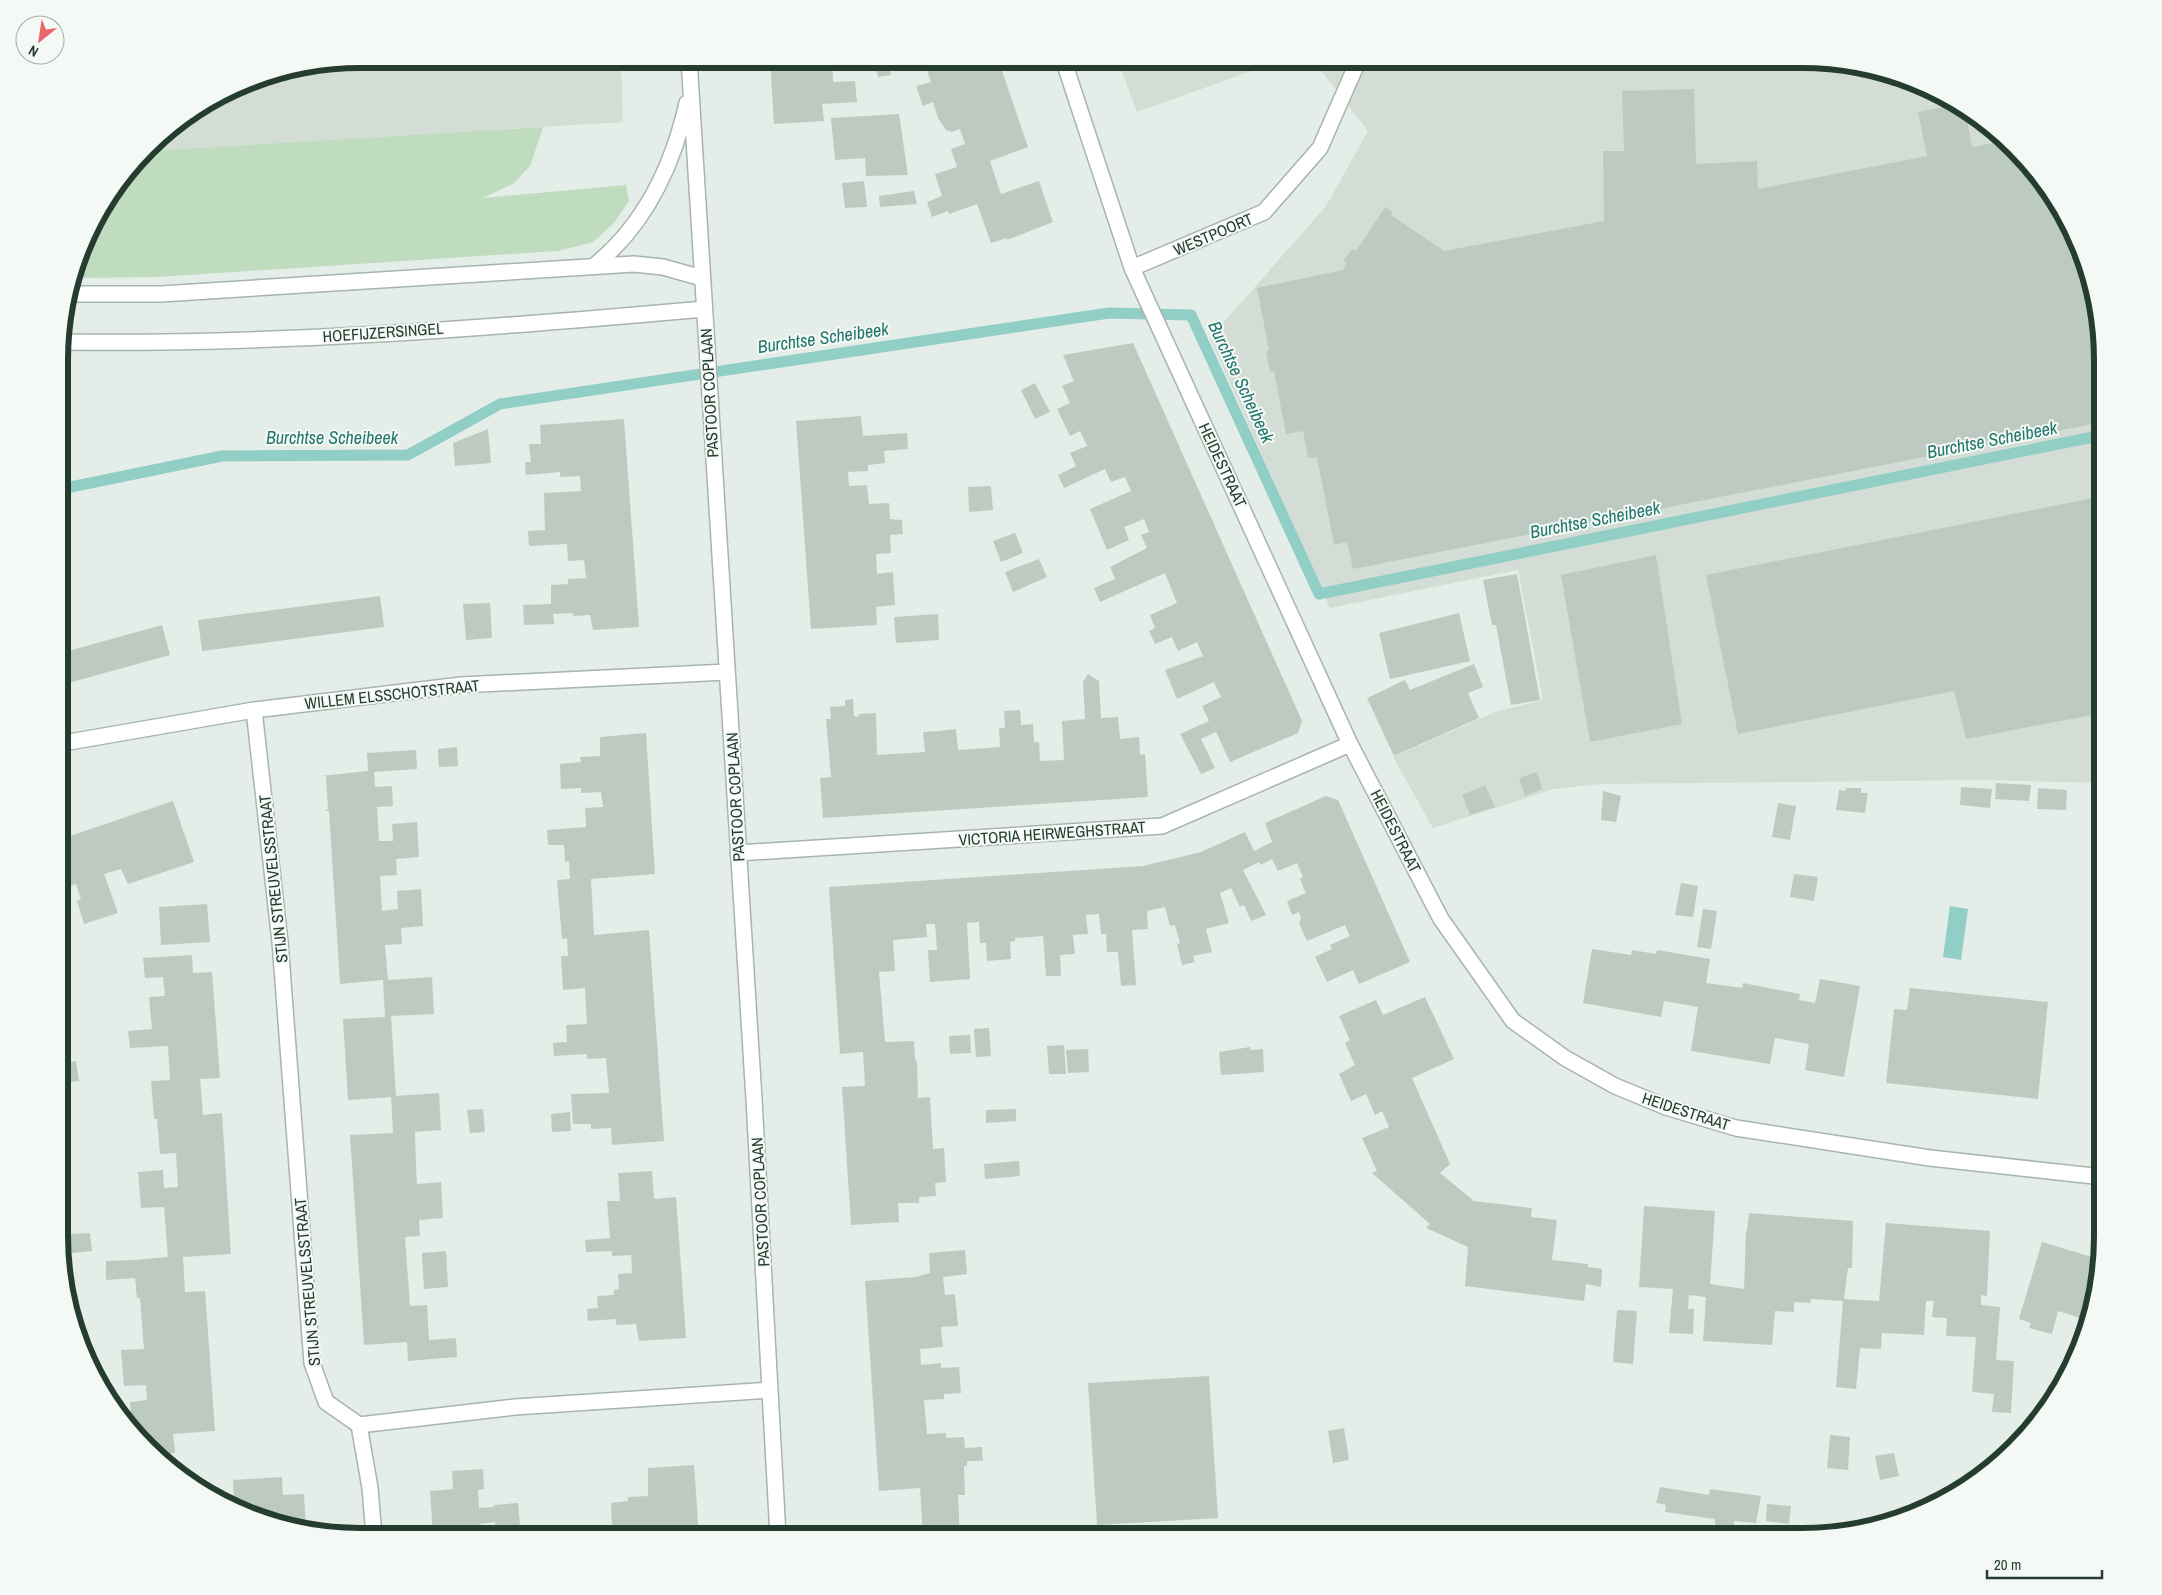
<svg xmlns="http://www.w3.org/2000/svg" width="2162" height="1595" viewBox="0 0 2162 1595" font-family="'Archivo Narrow',sans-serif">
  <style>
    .built { fill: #d3ddd5 }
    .green { fill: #bfdcbf }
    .water { fill: #90cec6 }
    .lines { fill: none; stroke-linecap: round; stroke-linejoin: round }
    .stream { stroke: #90cec6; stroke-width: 11 }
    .building { fill: #bdcac2 }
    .minor-casing { stroke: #a7b5ac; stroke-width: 18 }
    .minor { stroke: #fff; stroke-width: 15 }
    .labels { text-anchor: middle; stroke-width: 4; stroke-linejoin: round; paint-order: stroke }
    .street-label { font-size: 16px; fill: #253d30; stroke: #f5f9f6 }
    .water-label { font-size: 18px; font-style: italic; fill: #22766c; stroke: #f5f9f6 }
    .rim { fill: none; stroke: #253d30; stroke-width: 6 }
  </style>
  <rect width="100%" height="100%" fill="#e4ede7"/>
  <path class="built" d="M359 59H621L623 122 148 151 161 134 245 82Z
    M1117 59H1285L1137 112Z
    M1312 59H1822L1917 82 1986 121 2041 176 2072 226 2103 340V783L1983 780 1601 784 1554 789 1433 828 1393 757 1495 712 1543 700 1518 570 1330 608 1210 338 1326 206 1368 131Z"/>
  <path class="green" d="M543 127 530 166 513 184 482 198 626 185 629 201 614 223 593 242 558 251 157 277 74 278 90 226 148 151Z"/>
  <path class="water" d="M1950 906 1968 909 1961 960 1943 957Z"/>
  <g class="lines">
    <path class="stream" d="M61 489 222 456 408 455 500 404 1109 313 1191 315 1319 594 2103 435"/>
  </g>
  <path class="building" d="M770 59H832L833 82 855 81 857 102 822 104 824 121 774 124Z
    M870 59H888L891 75 878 77 876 68 872 69Z
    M910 59H998L1028 147 990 161 1001 194 1039 181 1053 222 1007 240V238L991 243 977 204 949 214 948 211 932 217 927 202 942 196 935 174 957 167 951 149 965 144 960 129 952 132 946 130 938 118 933 102 923 106 916 86 931 82 926 67 914 71Z
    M1694 89 1696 164 1757 161 1758 189 1927 156 1918 112 1957 104 1965 109 1972 147 2005 141 2041 176 2072 226 2103 340V422L1353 569 1347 542 1334 545 1317 457 1308 458 1303 431 1286 434 1274 371 1270 372 1266 351 1269 350 1257 288 1343 270 1347 263 1343 261 1352 249 1356 251 1385 207 1393 212 1391 215 1444 251 1604 221 1603 151H1624L1622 91Z
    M899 114 908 175 866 176 865 158 835 160 831 118Z
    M864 181 867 207 845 208 842 183Z
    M914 191 917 204 880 207 879 196Z
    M1133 343 1302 721 1298 733 1230 762 1216 732 1201 739 1215 768 1201 774 1180 734 1209 721 1202 706 1221 697 1214 682 1177 699 1165 670 1203 656 1197 642 1178 651 1172 637 1155 644 1149 631 1155 628 1150 615 1177 603 1165 573 1100 602 1094 588 1115 579 1110 567 1147 548 1141 535 1149 532 1144 519 1124 527 1129 540 1107 550 1090 509 1131 491 1125 477 1111 482 1105 469 1064 488 1058 475 1076 466 1070 453 1087 446 1080 431 1070 436 1057 409 1070 403 1062 386 1074 381 1063 355Z
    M1035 383 1050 412 1035 419 1021 390Z
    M861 416 863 436 907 433 908 449 884 451 885 463 868 465V471L848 472 849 486 867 485 869 504 889 503 890 519 902 520 903 534 890 535 891 553 876 554 877 574 893 572 895 605 876 607 877 625 811 629 796 421Z
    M624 419 639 627 593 630 590 615 573 616V613L553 614 554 624 524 625 523 605 551 604V585L568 584V579L586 578 584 560 568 561 567 544 529 546 528 531 545 530 544 493 581 491 580 476 560 477V472L526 475 525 462H531L529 444H541L540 425Z
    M488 429 491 463 455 466 453 443Z
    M991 486 993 510 969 512 968 487Z
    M2103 496V713L1966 739 1954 691 1738 734 1706 575Z
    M1015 533 1023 553 1001 562 993 541Z
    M1656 555 1682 724 1590 742 1561 575Z
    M1039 559 1047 577 1013 592 1005 572Z
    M1517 574 1540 700 1511 705 1496 625H1492L1483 580Z
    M380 596 384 627 202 651 198 620Z
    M490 603 492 638 466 640 463 604Z
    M1459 613 1470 661 1390 679 1379 633Z
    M938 614 939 640 896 643 894 617Z
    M162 625 170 655 61 685V653Z
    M1474 664 1483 687 1468 693 1479 718 1394 756 1367 698 1405 680 1410 690Z
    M1088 674 1099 681 1101 718 1118 717 1120 739 1139 737 1140 755 1145 754 1148 797 823 818 820 778 831 777 826 719H831L830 707 845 706V700L853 699 854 716 859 717V714L876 713 877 755 925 752 923 732 939 731 956 729 958 750 1000 747 999 728H1005L1004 711 1020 710 1021 725 1033 724 1034 742H1039L1040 761 1064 760 1062 721 1085 719 1083 682Z
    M646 733 655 874 591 879 594 935 649 930 664 1141 612 1145 611 1128 591 1129V1124H573L571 1094 609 1093 606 1058 587 1059V1054L554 1056 553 1043 567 1042 566 1025 587 1024 585 988 563 990 561 956H568L567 938 562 939 557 880 570 879 569 861 565 862 564 845H548L547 830 586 827 585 808 603 807 601 792 581 793V788L561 789 560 764 581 762 580 757 600 756V737Z
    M457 747 458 766 439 767 438 749Z
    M416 750 417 769 374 772 375 787 392 786 393 806 377 807 379 841H393L392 824 417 822 418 839 419 857 396 859 397 875 380 876 382 911 398 909 397 891 421 889 423 926 401 928 402 944 385 945 388 980 432 977 434 1014 391 1016 396 1096 439 1093 441 1130 415 1132 416 1167 417 1184 441 1182 443 1218 419 1220 420 1236 405 1237 410 1306 427 1305 429 1340 456 1338 457 1357 408 1361 407 1342 364 1345 350 1135 393 1133 391 1097 348 1100 343 1019 385 1017 383 980 340 984 329 811 324 810 328 809 326 776H321L368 771 367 753Z
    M1537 772 1542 789 1525 796 1519 778Z
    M1996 783 2031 785 2029 801 1995 799Z
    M1485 785 1495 807 1470 815 1462 795Z
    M1961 787 1992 789 1990 808 1960 805Z
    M1846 788H1861V793H1868L1865 813 1836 810 1839 790 1845 791Z
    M2038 788 2067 790 2066 810 2037 809Z
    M1603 791 1621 796 1616 822 1601 820Z
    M1326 796 1338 800 1410 962 1359 984 1353 970 1327 982 1315 957 1332 949 1330 945 1350 936 1345 925 1307 941 1299 923 1301 918 1299 912 1292 915 1287 901 1306 893 1300 879 1303 877 1297 863 1278 871 1272 859 1261 865 1259 862 1243 870 1266 915 1251 921 1244 905 1240 907 1231 888 1220 893 1229 923 1206 929 1212 952 1193 956 1195 962 1182 965 1177 944 1180 943 1175 925 1170 926 1165 907 1147 911 1148 929 1132 930 1136 985 1121 986 1118 952H1107L1106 934H1101L1099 914 1086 915 1088 934 1073 935 1075 954 1060 955 1061 976H1046L1043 936 1015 938V941L1010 942 1011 959 987 961 986 943H980L979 922 967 923 970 979 930 982 928 950H937L935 924H926L927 937 893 940 895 971 879 972 885 1042 914 1041 915 1061 917 1060 918 1098 930 1097 933 1149 944 1148 946 1182 935 1183 936 1196 919 1197V1203H898L899 1222 851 1225 842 1087 865 1086 863 1052 840 1054 829 887 1143 866 1201 852 1245 832 1254 851 1272 842 1265 823Z
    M173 801 194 862 128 884 121 869 104 874 118 913 84 924 77 901 81 899 76 884 61 889V839Z
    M1778 803 1796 806 1790 840 1772 837Z
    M1794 874 1818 877 1814 901 1790 897Z
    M1681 883 1698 886 1693 917 1675 915Z
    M207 904 210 942 161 945 159 907Z
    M1703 909 1717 911 1711 949 1697 947Z
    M1592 949 1631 955 1632 950 1656 954 1657 950 1710 959 1706 983 1742 988 1743 983 1800 994 1799 1000 1815 1003 1820 979 1860 986 1844 1077 1805 1070 1809 1044 1775 1038 1770 1064 1691 1051 1698 1007 1664 1001 1661 1017 1583 1003Z
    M192 955 193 973 212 972 220 1078 200 1079 203 1115 222 1113 231 1254 183 1257 185 1292 205 1291 215 1431 173 1434 175 1453 159 1454 132 1423 130 1402 147 1400 146 1385 124 1386 121 1350 144 1349 140 1298H137L135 1278 106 1280V1261L134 1260 168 1257 164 1207 141 1208 138 1172 163 1170 164 1188 178 1187 176 1153 160 1154 157 1119H154L151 1081 170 1080 168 1046 130 1048 128 1031 152 1029 149 997 165 996 163 977 145 978 143 958Z
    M1910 988 2048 1002 2038 1099 1886 1083 1894 1009 1907 1010Z
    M1425 997 1454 1059 1412 1078 1450 1164 1440 1173 1474 1201 1532 1208 1531 1217 1557 1220 1552 1260 1588 1264V1267L1602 1269 1601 1287 1586 1284 1584 1301 1465 1286 1468 1247 1426 1228 1430 1224 1372 1173 1377 1171 1362 1138 1389 1127 1382 1111 1375 1115 1366 1094 1351 1101 1339 1074 1355 1065 1345 1043 1350 1040 1339 1016 1376 1000 1383 1015Z
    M989 1028 991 1056 976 1057 974 1029Z
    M970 1035 971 1053 950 1054 949 1036Z
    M1064 1045 1066 1074H1049L1047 1046Z
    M1250 1047V1050L1263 1049 1264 1072 1221 1075 1219 1052Z
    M1088 1049 1089 1072 1068 1073 1066 1050Z
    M76 1061 79 1081 61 1083V1063Z
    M483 1109 485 1132 470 1133 467 1110Z
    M1016 1109V1121L986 1123V1110Z
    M570 1112 571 1131 552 1132 551 1114Z
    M1019 1161 1020 1176 985 1179 984 1164Z
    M652 1171 654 1199 676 1197 686 1338 639 1341 636 1324 616 1325V1319L588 1321 587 1309 598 1308 597 1296 614 1295V1290L619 1289 618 1274 632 1273V1270L631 1255 612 1256V1251L586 1252 585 1240 610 1238 607 1201H620L618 1173Z
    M1644 1206 1715 1211 1710 1284 1744 1289 1746 1231H1747L1749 1213 1853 1221 1852 1268H1848L1844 1299 1879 1301 1886 1223 1990 1231 1987 1296 1981 1295V1305L2000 1307 1996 1360 2014 1361 2011 1413 1992 1412 1994 1394 1972 1392 1976 1337 1946 1336 1947 1318 1932 1317 1934 1301H1926L1924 1335 1882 1333 1881 1349 1860 1348 1856 1389 1836 1387 1843 1301 1811 1299 1810 1303 1794 1302V1312L1775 1311 1772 1345 1703 1341 1706 1297 1689 1295 1688 1309H1694L1693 1334 1669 1333 1673 1289 1639 1287Z
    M90 1233 92 1251 72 1253 70 1234Z
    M2042 1242 2102 1260 2087 1320 2058 1311 2052 1334 2029 1328 2031 1323 2019 1319Z
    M965 1250 967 1274 943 1277 945 1295 955 1294 958 1326 941 1327 943 1347 920 1349 921 1365 941 1363V1368L959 1367 961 1393 944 1394V1399L924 1400 927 1434 946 1433V1438L964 1437 965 1448 982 1447 983 1461H967V1466H964L965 1495H958L960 1536H923L920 1488 879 1491 865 1281 915 1277 930 1273 929 1253Z
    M446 1251 448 1287 424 1289 422 1253Z
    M1617 1310 1637 1311 1633 1364 1613 1362Z
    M1209 1376 1218 1518 1097 1525 1088 1383Z
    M1344 1428 1349 1460 1333 1463 1328 1431Z
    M1830 1435 1850 1437 1848 1470 1827 1468Z
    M1894 1453 1899 1476 1880 1480 1875 1456Z
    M694 1465 699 1536H650V1530L630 1532V1526L612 1527 611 1503 628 1501V1497L648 1496V1468Z
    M483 1469 484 1489 478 1490 479 1508 494 1507V1505L518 1503 521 1536H496L495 1522 480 1524 481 1536H433L430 1491 453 1489 452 1471Z
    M282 1477 283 1495 304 1494 306 1528 245 1513 240 1511 239 1500H234L233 1480Z
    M1660 1487 1709 1495 1710 1489 1761 1496 1756 1523 1734 1521V1528L1715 1525V1519L1665 1512 1666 1505 1656 1503Z
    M1767 1504 1791 1506 1789 1524 1766 1521Z"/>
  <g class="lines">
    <defs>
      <path id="minor" d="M689 59 754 1099 778 1536
        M1063 59 1132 268 1350 744 1441 919 1513 1021 1565 1058 1615 1086 1666 1107 1736 1128 1930 1158 2103 1177
        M594 266C645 225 673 165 687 103
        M1132 268 1264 212 1320 148 1359 59
        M69 294H161L634 264 663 267 702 278
        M61 342C276 345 491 328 704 309
        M254 710 280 942 312 1363 326 1402 359 1425 515 1407 770 1390
        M61 745 69 742 254 710 461 685 727 672
        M738 853 1162 826 1350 744
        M359 1425 370 1488 374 1536"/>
    </defs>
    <use href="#minor" class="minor-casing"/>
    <use href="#minor" class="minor"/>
  </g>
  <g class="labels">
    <g class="street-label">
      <text transform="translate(1213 234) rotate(-23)" y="6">WESTPOORT</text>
      <text transform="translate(383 332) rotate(-4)" y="6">HOEFIJZERSINGEL</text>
      <text transform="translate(709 393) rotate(-93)" y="6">PASTOOR COPLAAN</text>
      <text transform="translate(1223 465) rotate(65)" y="6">HEIDESTRAAT</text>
      <text transform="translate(392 694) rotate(-6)" y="6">WILLEM ELSSCHOTSTRAAT</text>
      <text transform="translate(735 797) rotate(-93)" y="6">PASTOOR COPLAAN</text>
      <text transform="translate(1396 831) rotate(63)" y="6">HEIDESTRAAT</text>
      <text transform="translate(1052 833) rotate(-4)" y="6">VICTORIA HEIRWEGHSTRAAT</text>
      <text transform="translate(273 879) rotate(-96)" y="6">STIJN STREUVELSSTRAAT</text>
      <text transform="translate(1686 1111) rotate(18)" y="6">HEIDESTRAAT</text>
      <text transform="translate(760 1202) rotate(-93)" y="6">PASTOOR COPLAAN</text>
      <text transform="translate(307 1282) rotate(-95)" y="6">STIJN STREUVELSSTRAAT</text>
    </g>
    <g class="water-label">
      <text transform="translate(823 338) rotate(-8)" y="6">Burchtse Scheibeek</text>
      <text transform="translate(1241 382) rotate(65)" y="6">Burchtse Scheibeek</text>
      <text x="332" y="444">Burchtse Scheibeek</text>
      <text transform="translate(1992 440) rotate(-11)" y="6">Burchtse Scheibeek</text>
      <text transform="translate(1595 520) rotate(-11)" y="6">Burchtse Scheibeek</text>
    </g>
  </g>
  <path d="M0 0H2162V1595H0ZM360 68H1802A292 292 0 0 1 2094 360V1236A292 292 0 0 1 1802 1528H360A292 292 0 0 1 68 1236V360A292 292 0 0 1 360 68Z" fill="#f5f9f6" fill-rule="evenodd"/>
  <path class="rim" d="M360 68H1802A292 292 0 0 1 2094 360V1236A292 292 0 0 1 1802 1528H360A292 292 0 0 1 68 1236V360A292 292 0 0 1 360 68Z"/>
  <g transform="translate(40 40) rotate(210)"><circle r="24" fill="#f5f9f6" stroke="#a2aea7"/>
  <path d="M0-4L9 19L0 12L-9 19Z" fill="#e9666c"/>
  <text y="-8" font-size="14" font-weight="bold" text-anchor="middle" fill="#253d30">N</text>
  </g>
  <path d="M1987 1570v8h115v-8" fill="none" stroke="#253d30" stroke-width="2.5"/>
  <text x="1994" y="1570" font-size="15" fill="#253d30" stroke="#f5f9f6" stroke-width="4" paint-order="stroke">20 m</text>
</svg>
